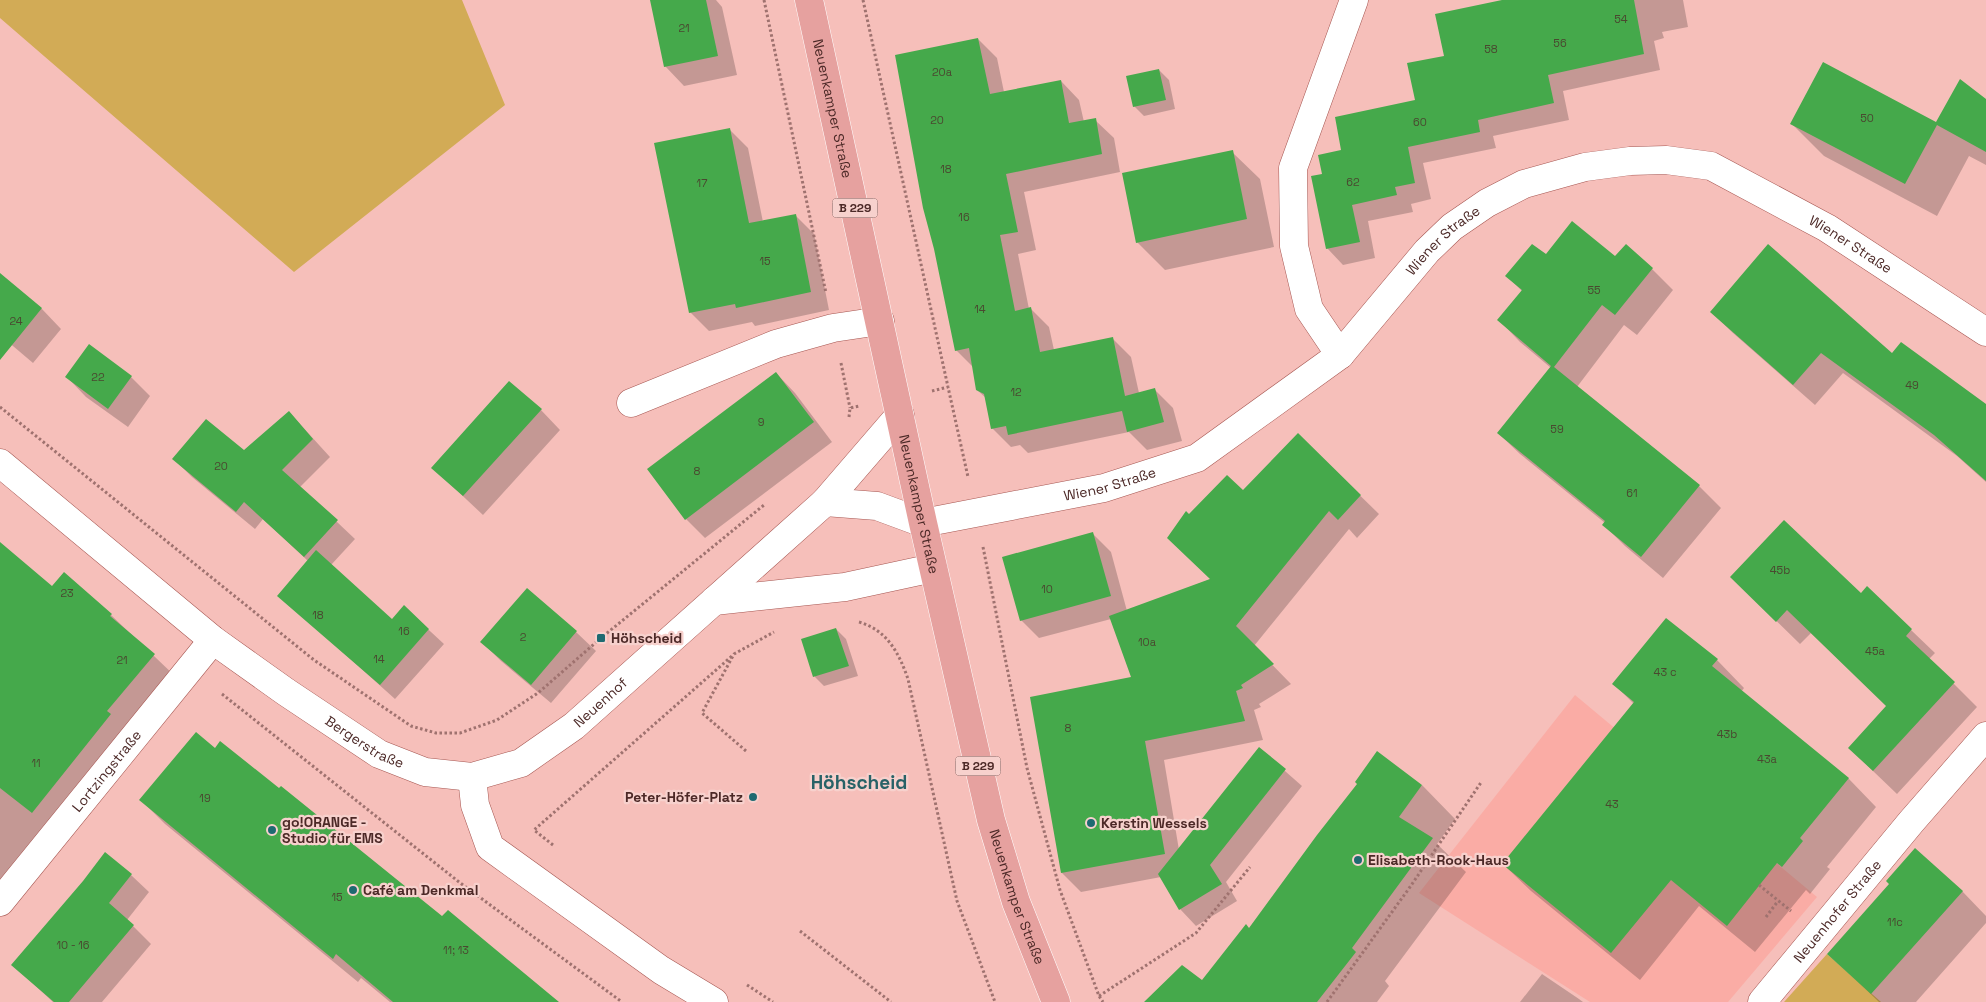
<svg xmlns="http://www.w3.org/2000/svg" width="1986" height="1002" viewBox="0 0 1986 1002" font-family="'Space Grotesk',sans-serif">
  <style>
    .built { fill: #faaca5 }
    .green { fill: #d2ab56 }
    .shadow { fill: #0003 }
    .building { fill: #45a94b }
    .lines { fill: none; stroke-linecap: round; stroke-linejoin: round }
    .minor-casing { stroke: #a65651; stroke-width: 29 }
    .major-casing { stroke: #fff; stroke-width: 29 }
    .path { stroke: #9f726f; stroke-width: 3; stroke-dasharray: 2.5 2.5; stroke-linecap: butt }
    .minor { stroke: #fff; stroke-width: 28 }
    .major { stroke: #e6a19f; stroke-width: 28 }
    .poi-dot { fill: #1e6a71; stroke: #f7d1cd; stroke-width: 2 }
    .labels { text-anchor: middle; stroke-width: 4.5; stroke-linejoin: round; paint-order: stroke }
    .number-label { font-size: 11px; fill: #4a4930 }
    .shield { fill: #f7d1cd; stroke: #7f5b59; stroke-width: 1 }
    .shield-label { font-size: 12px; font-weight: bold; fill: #4c2927 }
    .street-label { font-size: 14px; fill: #4c2927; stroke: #f7d1cd }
    .poi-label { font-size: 14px; font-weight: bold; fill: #4c2927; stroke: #f7d1cd; text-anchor: start }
    .district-label { font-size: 19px; font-weight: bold; fill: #286267; stroke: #f7d1cd }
  </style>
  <rect width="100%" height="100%" fill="#f6bfba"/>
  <path class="built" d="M1575 695 1817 897 1728 1002H1590L1419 893Z"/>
  <path class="green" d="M0 0H462L505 105 294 272 0 18Z
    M1827 954 1881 1002H1784Z"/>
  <path class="shadow" d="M651 0H716L722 7 737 75 684 86 665 66Z
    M1508 0H1683L1688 27 1662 32 1664 38 1654 41 1660 70 1563 91 1569 120 1493 136 1496 148 1423 163 1431 199 1411 204 1413 212 1368 221 1375 258 1343 265 1327 248 1323 175 1343 151 1416 101 1446 57Z
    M978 39 997 58 1004 92 1061 81 1079 100 1084 122 1095 120 1114 138 1120 172 1024 192 1036 250 1018 254 1029 309H1031L1049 327 1054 350 1112 338 1131 357 1139 393 1154 389 1173 408 1182 441 1147 450 1129 432 1028 453 1020 445 1011 447 992 428 986 398 977 390 973 367 956 350Z
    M1159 70 1169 80 1175 109 1144 116 1134 106Z
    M1986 101V165L1969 156 1937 216 1824 156 1791 123 1937 124Z
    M729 129 748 148 763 222 795 215 814 234 829 310 755 326 752 322 709 331 690 312Z
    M1232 152 1260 179 1274 247 1165 270 1137 242Z
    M1546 256 1615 258 1652 269 1673 290 1637 335 1624 325 1577 387 1699 486 1721 508 1663 578 1625 546 1604 525 1605 523 1520 454 1498 433 1551 368 1520 342 1499 320 1522 291 1507 276Z
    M0 275 42 309 61 329 33 363 0 335Z
    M1711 312 1893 355 1986 405V482L1957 456 1843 373 1815 405 1733 333Z
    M776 373 795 393 832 442 705 538 686 519Z
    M67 377H131L150 396 128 427 86 397Z
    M541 410 560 430 483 515 433 468Z
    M289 412 330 457 300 487 355 539 331 565 392 621 404 607 444 644 395 699 279 595 308 561 263 519 255 529 192 477 174 459 244 452Z
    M1298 435 1379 514 1357 538 1349 529 1254 646 1291 684 1259 704 1261 707 1254 710 1263 740 1164 760 1179 850 1260 749 1302 786 1226 882 1237 901 1196 926 1180 909 1161 877 1081 892 1062 873 1032 698 1133 678 1111 619 1039 638 1021 620 1093 534 1111 552 1127 611 1211 579 1189 515 1243 492Z
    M0 543 52 587 111 615 176 677 0 886Z
    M1861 595 1911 630 1935 653 1929 659 1977 707 1897 794 1849 748 1887 706 1811 633 1800 644 1755 600Z
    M836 629 846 639 858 676 824 686 815 677 803 639Z
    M576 632 596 651 551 703 501 661 482 642Z
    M1717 660 1744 688 1741 692 1849 779 1876 807 1827 867 1830 869 1810 894 1806 890 1755 952 1699 906 1640 980 1531 891 1503 864 1634 704 1614 684Z
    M1422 785 1455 819 1437 844 1466 872 1385 981 1389 986 1377 1002H1150L1202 982 1249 929Z
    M141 800 443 918 557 1002H390L361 978 358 982 165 824Z
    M131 875 149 892 127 920 151 944 102 1002H53L13 965Z
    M1962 891 1986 916V923L1916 1002H1879L1829 954Z
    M1542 974 1579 999 1583 1002H1520Z"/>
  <path class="building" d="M650 0H706L718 56 664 67Z
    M1502 0H1634L1644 54 1548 75 1554 103 1478 120 1480 132 1408 147 1415 183 1395 187 1397 195 1352 205 1360 242 1326 249 1311 176 1322 174 1318 155 1341 150 1335 117 1415 100 1407 63 1444 56 1435 14Z
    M978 38 990 94 1061 80 1069 123 1096 118 1102 154 1006 174 1018 232 1000 235 1015 311 1031 307 1040 352 1113 337 1125 396 1155 388 1164 422 1127 432 1122 411 1008 435 1006 426 991 429 984 394 976 390 969 348 955 351 934 249 923 208 895 55Z
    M1823 62 1936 122 1960 79 1986 99V152L1937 125 1905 184 1790 124Z
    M1159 69 1166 100 1133 107 1126 76Z
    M730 128 749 223 796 214 811 292 736 308 735 304 689 313 654 143Z
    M1233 150 1247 219 1136 243 1122 173Z
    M1572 221 1615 256 1626 244 1653 268 1615 315 1602 305 1554 367 1700 485 1641 557 1602 525 1605 521 1497 433 1551 366 1497 320 1522 290 1505 276 1532 244 1546 254Z
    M1768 244 1892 353 1901 342 1986 404V481L1934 435 1821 353 1793 385 1710 312Z
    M0 273 42 308 0 360Z
    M89 344 132 376 108 409 65 377Z
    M776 372 814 422 685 520 647 469Z
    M509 381 542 409 463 496 431 468Z
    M289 411 313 439 282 470 338 520 304 557 244 502 236 512 172 459 206 419 244 450Z
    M1298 433 1361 495 1338 520 1329 511 1236 626 1274 664 1241 685 1243 688 1236 691 1245 721 1145 741 1165 854 1061 873 1030 697 1131 677 1109 616 1210 579 1167 538 1186 511 1189 514 1227 475 1243 490Z
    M1784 520 1861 593 1867 586 1912 629 1906 636 1955 682 1873 771 1848 748 1886 706 1787 610 1776 622 1730 577Z
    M1093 532 1111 596 1020 621 1002 557Z
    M0 542 52 586 64 572 112 614 110 616 155 654 107 711 111 714 32 813 0 788Z
    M316 550 392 619 404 605 429 629 380 685 277 596Z
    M527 588 577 631 531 685 480 642Z
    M1666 618 1718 659 1712 666 1849 778 1800 838 1803 841 1782 867 1777 863 1727 926 1671 880 1611 953 1502 864 1634 702 1612 684Z
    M836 628 849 666 813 677 801 639Z
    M196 732 215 748 220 741 279 788 281 786 442 916 448 910 559 1002H393L336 954 333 959 139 800Z
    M1259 747 1286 769 1210 865 1222 884 1179 910 1158 874Z
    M1377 751 1422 785 1399 817 1433 838 1352 948 1356 952 1317 1002H1144L1182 965 1202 980 1246 924 1249 928 1317 835 1357 784 1355 782Z
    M1915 848 1963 891 1871 994 1827 954 1889 884 1886 881Z
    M105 852 132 874 109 903 134 925 69 1002H54L11 965 83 881Z"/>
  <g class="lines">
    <defs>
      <g id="minor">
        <path d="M1340 355 1309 309 1294 246 1293 168 1354 0"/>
        <path d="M631 403 776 344 833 328 880 321"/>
        <path id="s1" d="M0 463 213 640 286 692 379 754 425 772 472 777 521 763 574 726 825 502 900 415"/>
        <path id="s2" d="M825 502 877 506 923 523 1104 488 1197 458 1340 355 1427 251 1452 227 1487 203 1524 184 1585 167 1630 161 1666 160 1711 166 1827 228 1986 332"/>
        <path d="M714 601 845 587 933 568"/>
        <path d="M472 777 475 805 490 847 661 970 714 1002"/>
        <path id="s3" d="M0 902 213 640"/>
        <path id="s4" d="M1762 1002 1911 822 1986 736"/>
      </g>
      <g id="major">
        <path id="s5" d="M809 0 923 523 991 820 1016 902 1056 1002"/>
      </g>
    </defs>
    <use href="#minor" class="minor-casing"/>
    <use href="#major" class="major-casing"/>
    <path class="path" d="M764 0 826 293
      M863 0 948 387
      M841 363 850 408
      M932 391 948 387 968 477
      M0 407 314 660 411 726 436 733H460L497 720 538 693 601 638 764 505
      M849 417 850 408 859 406
      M983 547 1027 768 1060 890 1099 996 1103 1002
      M859 622C887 630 899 653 908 679L957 901 995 1002
      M222 694 459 882 622 1002
      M746 751 702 713 734 654 774 632
      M553 845 534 830 732 656
      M1759 885 1791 911
      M1766 917 1778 901
      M800 931 891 1002
      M747 985 773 1002
      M1099 996 1196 933 1250 867
      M1327 1002 1410 887 1482 781"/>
    <use href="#minor" class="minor"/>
    <use href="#major" class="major"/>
  </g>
  <g class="poi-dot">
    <rect x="596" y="633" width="10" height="10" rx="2.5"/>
    <circle cx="753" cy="797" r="5"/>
    <circle cx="1091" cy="823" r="5"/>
    <circle cx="272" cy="830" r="5"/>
    <circle cx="1358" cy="860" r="5"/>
    <circle cx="353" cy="890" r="5"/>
  </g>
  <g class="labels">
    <g class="number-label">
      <text x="1621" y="23">54</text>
      <text x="684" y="32">21</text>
      <text x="1560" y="47">56</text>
      <text x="1491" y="53">58</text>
      <text x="942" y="76">20a</text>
      <text x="1867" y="122">50</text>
      <text x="937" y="124">20</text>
      <text x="1420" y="126">60</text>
      <text x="946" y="173">18</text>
      <text x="1353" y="186">62</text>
      <text x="702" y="187">17</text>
      <text x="964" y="221">16</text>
      <text x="765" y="265">15</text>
      <text x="1594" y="294">55</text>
      <text x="980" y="313">14</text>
      <text x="16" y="325">24</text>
      <text x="98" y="381">22</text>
      <text x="1912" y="389">49</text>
      <text x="1016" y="396">12</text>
      <text x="761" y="426">9</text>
      <text x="1557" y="433">59</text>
      <text x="221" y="470">20</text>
      <text x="697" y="475">8</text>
      <text x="1632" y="497">61</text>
      <text x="1780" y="574">45b</text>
      <text x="1047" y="593">10</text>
      <text x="67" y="597">23</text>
      <text x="318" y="619">18</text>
      <text x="404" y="635">16</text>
      <text x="523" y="641">2</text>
      <text x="1147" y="646">10a</text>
      <text x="1875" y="655">45a</text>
      <text x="379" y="663">14</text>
      <text x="122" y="664">21</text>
      <text x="1665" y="676">43 c</text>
      <text x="1068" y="732">8</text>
      <text x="1727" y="738">43b</text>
      <text x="1767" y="763">43a</text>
      <text x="36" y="767">11</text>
      <text x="205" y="802">19</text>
      <text x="1612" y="808">43</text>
      <text x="337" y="901">15</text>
      <text x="1895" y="926">11c</text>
      <text x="73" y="949">10 - 16</text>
      <text x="456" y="954">11; 13</text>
    </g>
    <g class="shield">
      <rect x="832.5" y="198.5" width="45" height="19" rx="4"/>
      <rect x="955.5" y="756.5" width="45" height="19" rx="4"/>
    </g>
    <g class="shield-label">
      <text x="855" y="212">B 229</text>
      <text x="978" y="770">B 229</text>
    </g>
    <g class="street-label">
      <text dy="5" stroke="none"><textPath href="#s5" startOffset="111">Neuenkamper Straße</textPath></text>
      <text dy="5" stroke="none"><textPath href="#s2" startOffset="714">Wiener Straße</textPath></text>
      <text dy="5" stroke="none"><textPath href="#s2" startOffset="1164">Wiener Straße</textPath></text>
      <text dy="5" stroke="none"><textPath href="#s2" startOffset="292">Wiener Straße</textPath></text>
      <text dy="5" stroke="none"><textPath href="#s5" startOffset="516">Neuenkamper Straße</textPath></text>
      <text dy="5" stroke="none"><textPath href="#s1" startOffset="726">Neuenhof</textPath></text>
      <text dy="5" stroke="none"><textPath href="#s1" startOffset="460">Bergerstraße</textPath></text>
      <text dy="5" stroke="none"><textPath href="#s3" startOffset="169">Lortzingstraße</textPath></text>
      <text dy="5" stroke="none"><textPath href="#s5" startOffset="921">Neuenkamper Straße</textPath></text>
      <text dy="5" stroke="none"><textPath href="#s4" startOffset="118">Neuenhofer Straße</textPath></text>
    </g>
    <g class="poi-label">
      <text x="611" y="643">Höhscheid</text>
      <text x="743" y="802" text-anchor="end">Peter-Höfer-Platz</text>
      <text x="282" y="827">go!ORANGE -<tspan x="282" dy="16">Studio für EMS</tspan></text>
      <text x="1101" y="828">Kerstin Wessels</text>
      <text x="1368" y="865">Elisabeth-Rook-Haus</text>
      <text x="363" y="895">Café am Denkmal</text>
    </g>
    <g class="district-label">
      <text x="859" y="789">Höhscheid</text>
    </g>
  </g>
</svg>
